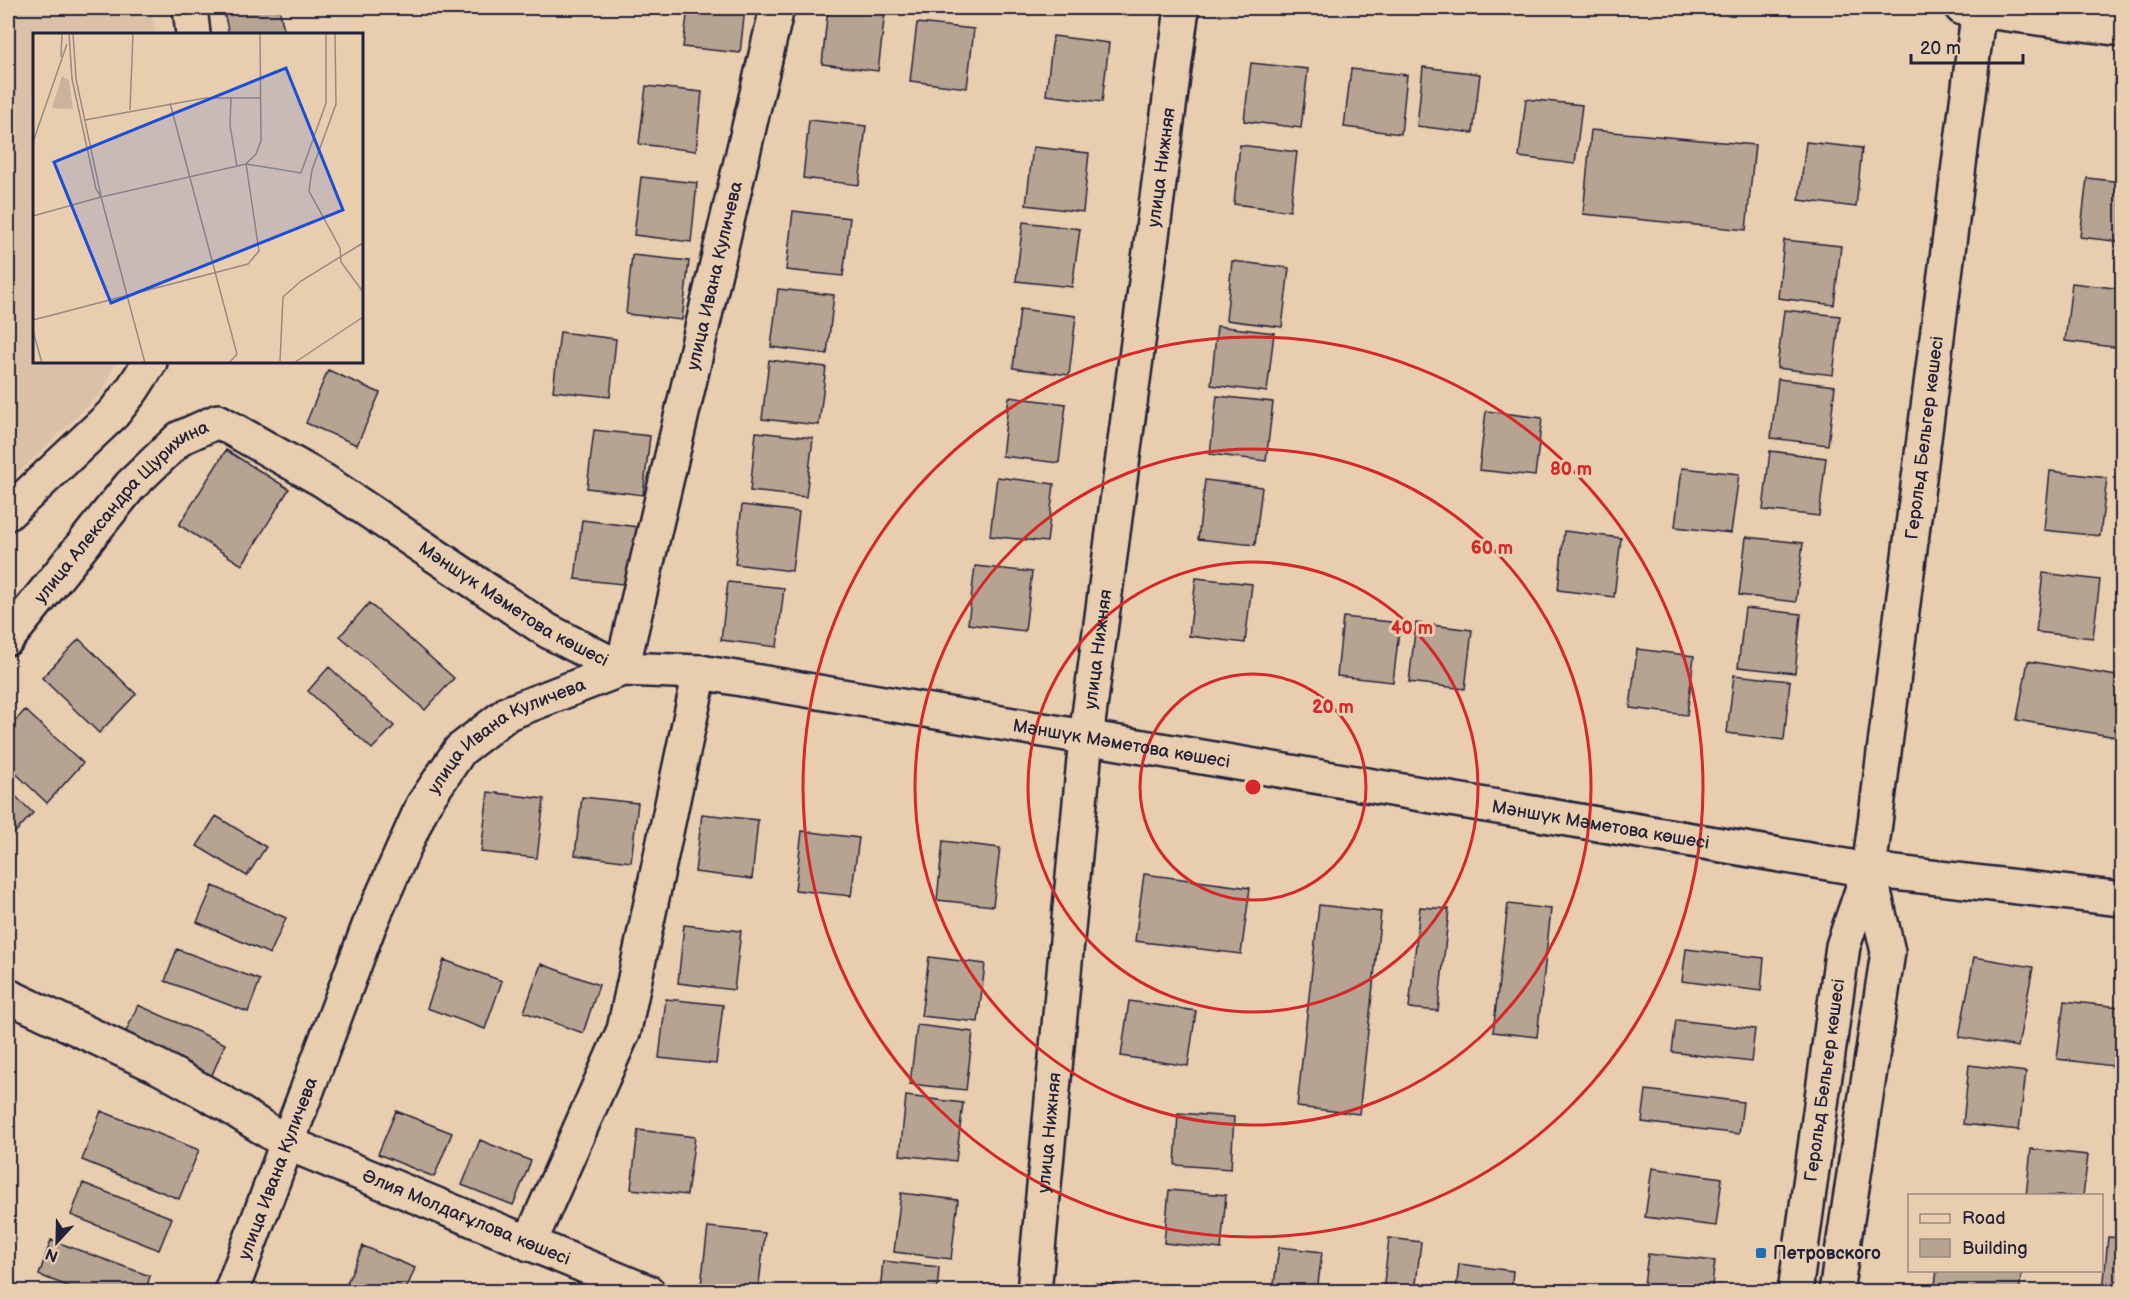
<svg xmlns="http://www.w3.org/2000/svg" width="2130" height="1299" viewBox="0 0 2130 1299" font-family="'Balsamiq Sans',sans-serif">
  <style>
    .built { fill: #d9c0a6 }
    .building { fill: #b7a392; stroke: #22223b; stroke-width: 1.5 }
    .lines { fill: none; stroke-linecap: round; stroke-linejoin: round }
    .minor-casing { stroke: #22223b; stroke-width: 38 }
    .major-casing { stroke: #22223b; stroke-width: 38 }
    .minor { stroke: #e8cdaf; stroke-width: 33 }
    .major { stroke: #e8cdaf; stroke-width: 33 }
    .ring { fill: none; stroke: #d62828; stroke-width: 3 }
    .poi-dot { fill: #1f6fb2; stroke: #e8cdaf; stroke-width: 2 }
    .labels { text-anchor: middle; stroke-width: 6; stroke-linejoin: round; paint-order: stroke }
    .street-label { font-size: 18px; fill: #22223b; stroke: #e8cdaf }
    .poi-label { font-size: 18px; font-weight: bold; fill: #22223b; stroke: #e8cdaf; text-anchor: start }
    .inset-road { fill: none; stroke: #998981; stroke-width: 1.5 }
    .view { fill: #1d4ed8; fill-opacity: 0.15; stroke: #1d4ed8; stroke-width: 3 }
    .inset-edge { fill: none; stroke: #22223b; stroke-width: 3 }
    .centre { fill: #d62828; stroke: #e8cdaf; stroke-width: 3 }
    .ring-label { font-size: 18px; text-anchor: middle; font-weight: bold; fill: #d62828; stroke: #e8cdaf; stroke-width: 6; stroke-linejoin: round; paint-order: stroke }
  </style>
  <rect width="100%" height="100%" fill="#e8cdaf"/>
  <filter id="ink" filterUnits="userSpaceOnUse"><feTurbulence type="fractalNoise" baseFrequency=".0167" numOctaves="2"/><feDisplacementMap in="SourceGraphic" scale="12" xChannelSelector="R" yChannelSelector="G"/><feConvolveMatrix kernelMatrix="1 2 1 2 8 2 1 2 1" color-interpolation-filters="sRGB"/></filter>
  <g filter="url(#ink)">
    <path class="built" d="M8 8H151L155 34H34V362H114L104 390 8 483Z"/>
    <path class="building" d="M223 8H279L285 34H229Z
      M688 8H745L740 53 683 47Z
      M828 8 885 12 878 71 822 64Z
      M917 23 974 29 967 88 910 81Z
      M1053 36 1109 43 1102 102 1046 95Z
      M1251 63 1308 69 1301 128 1244 121Z
      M1423 67 1480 74 1473 133 1417 126Z
      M1351 69 1407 75 1401 134 1344 127Z
      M646 86 702 92 696 151 639 144Z
      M1526 99 1582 105 1575 164 1519 157Z
      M809 120 866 126 859 185 803 178Z
      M1591 130 1755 145 1746 230 1583 214Z
      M1806 142 1862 148 1856 207 1799 200Z
      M1240 145 1297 152 1290 211 1234 204Z
      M1033 147 1089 153 1083 212 1026 205Z
      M641 177 697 183 691 242 634 235Z
      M2087 178 2122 182V242L2080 237Z
      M793 211 850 218 843 276 786 270Z
      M1023 222 1080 229 1072 287 1016 281Z
      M1784 240 1841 246 1834 305 1778 298Z
      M632 255 689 261 682 320 626 314Z
      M1232 261 1289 268 1282 327 1226 320Z
      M2072 283 2122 289 2121 348 2065 341Z
      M778 289 834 295 827 354 771 347Z
      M1020 309 1076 316 1069 375 1013 368Z
      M1784 310 1840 316 1833 375 1777 368Z
      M1217 326 1274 333 1267 392 1211 385Z
      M560 332 616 339 610 397 553 391Z
      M769 360 826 367 819 425 762 419Z
      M328 370 380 393 357 445 306 423Z
      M1778 379 1835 386 1828 445 1771 438Z
      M2122 383V433H2117Z
      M1217 396 1273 402 1266 461 1210 454Z
      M1009 397 1066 404 1059 463 1002 456Z
      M1486 411 1542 418 1535 476 1479 470Z
      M594 430 650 436 643 495 587 488Z
      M756 432 813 438 806 497 750 491Z
      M226 450 289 489 242 565 179 525Z
      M1770 451 1826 458 1819 516 1763 510Z
      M1682 468 1739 474 1731 533 1675 527Z
      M2050 471 2107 478 2100 536 2044 530Z
      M997 477 1054 484 1047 542 990 536Z
      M1205 480 1262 487 1255 545 1198 539Z
      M742 505 799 512 792 571 735 564Z
      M582 520 638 527 632 585 575 579Z
      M1564 531 1621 538 1614 597 1558 590Z
      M1746 537 1803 543 1796 602 1739 595Z
      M975 566 1032 572 1025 631 968 624Z
      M2043 573 2100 580 2093 638 2036 632Z
      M1196 578 1252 584 1245 643 1189 636Z
      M728 582 784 588 777 647 721 640Z
      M369 603 454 678 425 710 340 636Z
      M1745 608 1801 614 1795 673 1738 667Z
      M1343 617 1400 623 1393 682 1337 676Z
      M1416 623 1472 630 1465 689 1409 682Z
      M79 639 136 694 99 733 42 678Z
      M1637 649 1694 656 1687 715 1630 708Z
      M2028 661 2122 677V738L2017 720Z
      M329 667 394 726 372 749 308 691Z
      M1734 675 1790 681 1784 740 1727 733Z
      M25 710 83 763 47 803 8 766V729Z
      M8 789 33 813 8 840Z
      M488 792 544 799 537 858 481 852Z
      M582 797 638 803 631 862 575 855Z
      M702 814 758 820 752 879 695 872Z
      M216 816 266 847 247 876 197 846Z
      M802 831 859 838 851 896 795 890Z
      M943 841 1000 848 993 906 937 900Z
      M1144 874 1250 888 1241 954 1135 941Z
      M213 886 286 918 270 954 197 922Z
      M1508 904 1551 909 1537 1037 1493 1032Z
      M1319 905 1381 912 1359 1114 1297 1107Z
      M1420 907 1449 909 1438 1011 1409 1008Z
      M684 925 741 931 734 990 678 983Z
      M177 949 260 980 248 1012 165 981Z
      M1686 949 1764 958 1761 991 1682 981Z
      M929 957 985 964 978 1022 921 1016Z
      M1974 957 2033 967 2018 1047 1959 1037Z
      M444 960 502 981 485 1029 427 1008Z
      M541 964 599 985 583 1033 524 1012Z
      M666 999 723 1005 716 1064 659 1058Z
      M1129 1001 1196 1011 1188 1066 1121 1056Z
      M2064 1001 2120 1007 2113 1066 2057 1059Z
      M138 1005 225 1044 212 1075 124 1036Z
      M1676 1020 1755 1029 1751 1062 1672 1052Z
      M917 1025 973 1032 966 1090 910 1084Z
      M1969 1065 2026 1072 2019 1130 1963 1124Z
      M1646 1090 1743 1102 1739 1134 1642 1122Z
      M906 1096 963 1103 956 1161 900 1155Z
      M101 1111 199 1150 179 1199 82 1160Z
      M396 1111 452 1133 434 1177 378 1154Z
      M1178 1113 1234 1117 1231 1169 1175 1165Z
      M638 1130 695 1137 687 1195 631 1189Z
      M480 1140 531 1161 513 1205 462 1185Z
      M2031 1149 2088 1155 2083 1196H2026Z
      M1652 1168 1722 1178 1716 1226 1645 1217Z
      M83 1183 172 1218 159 1250 71 1215Z
      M1169 1190 1226 1195 1221 1249 1164 1243Z
      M901 1193 958 1200 951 1259 894 1252Z
      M708 1227 765 1233 758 1292 701 1285Z
      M2108 1237 2122 1238V1292H2103Z
      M1389 1238 1421 1242 1415 1292H1383Z
      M51 1240 150 1276 145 1292H83L39 1275Z
      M363 1246 415 1268 405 1292H343Z
      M1279 1247 1322 1252 1317 1292H1273Z
      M1648 1254 1715 1261 1711 1292H1643Z
      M883 1261 939 1267 937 1292H880Z
      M1459 1264 1513 1271 1511 1292H1456Z
      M1937 1270H2022L2019 1292H1934Z
      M1095 1283 1162 1292H1094Z"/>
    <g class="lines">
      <defs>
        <g id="minor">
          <path d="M190 8 193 34"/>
          <path d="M1962 8 2122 29"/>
          <path d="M8 513 113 414 132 390 150 362"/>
          <path id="s1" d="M8 638 130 486 180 438 218 421 324 481 548 631 622 669 700 672 1869 870 1979 8"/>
          <path id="s2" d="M622 669 777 8"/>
          <path id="s3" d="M8 996 159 1067 224 1103 287 1143 648 1292"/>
          <path d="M529 1244 624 1030 700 672"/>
          <path id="s4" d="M231 1292 369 926 423 805 460 750 508 713 622 669"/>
          <path id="s5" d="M1034 1292 1086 738 1182 8"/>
        </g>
        <g id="major">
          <path d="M1869 870 2122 899"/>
          <path id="s6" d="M1795 1292 1843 946 1869 870"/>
          <path d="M1836 1292 1888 952 1869 870"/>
        </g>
      </defs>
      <use href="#minor" class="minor-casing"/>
      <use href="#major" class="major-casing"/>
      <use href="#minor" class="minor"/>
      <use href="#major" class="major"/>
    </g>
  </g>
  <g class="ring">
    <circle cx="1253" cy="787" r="113"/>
    <circle cx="1253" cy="787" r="225"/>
    <circle cx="1253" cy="787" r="338"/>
    <circle cx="1253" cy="787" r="450"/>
  </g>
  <rect class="poi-dot" x="1755" y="1247" width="12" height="12" rx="3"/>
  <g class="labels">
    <g class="street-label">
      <text dy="6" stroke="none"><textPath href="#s5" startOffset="1132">улица Нижняя</textPath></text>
      <text dy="6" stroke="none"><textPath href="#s2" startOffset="404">улица Ивана Куличева</textPath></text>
      <text dy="6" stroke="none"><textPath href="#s1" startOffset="2480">Герольд Бельгер көшесі</textPath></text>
      <text dy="6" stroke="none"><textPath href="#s1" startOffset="171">улица Александра Щурихина</textPath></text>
      <text dy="6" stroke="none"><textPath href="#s1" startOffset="654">Мәншүк Мәметова көшесі</textPath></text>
      <text dy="6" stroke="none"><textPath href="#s5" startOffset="646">улица Нижняя</textPath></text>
      <text dy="6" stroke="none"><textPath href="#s4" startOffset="636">улица Ивана Куличева</textPath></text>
      <text dy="6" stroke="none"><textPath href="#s1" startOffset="1286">Мәншүк Мәметова көшесі</textPath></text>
      <text dy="6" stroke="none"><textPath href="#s1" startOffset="1772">Мәншүк Мәметова көшесі</textPath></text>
      <text dy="6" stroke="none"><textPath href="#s6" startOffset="214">Герольд Бельгер көшесі</textPath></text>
      <text dy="6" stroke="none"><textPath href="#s5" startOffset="160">улица Нижняя</textPath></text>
      <text dy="6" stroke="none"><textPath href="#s4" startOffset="132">улица Ивана Куличева</textPath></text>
      <text dy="6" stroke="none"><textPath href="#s3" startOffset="510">Әлия Молдағұлова көшесі</textPath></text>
    </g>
    <g class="poi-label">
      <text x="1773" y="1259">Петровского</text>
    </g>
  </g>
  <g transform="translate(33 33)">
    <rect width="330" height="330" fill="#e8cdaf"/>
    <path d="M29 43 36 47 40 76 19 75Z" fill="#cbb49e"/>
    <path class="inset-road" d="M36 0 39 46 63 156 68 164M40 0 43 46 68 163M302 0 303 71 279 137 276 158 307 215 308 229 330 259M28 24 29 0M198 65 197 92 204 134M137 70 204 321 196 330M97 77 100 0M52 87 172 65H228M0 109 34 11M213 131 223 121 228 108 227 0M0 183 68 164M0 287 215 231 226 218 213 131M0 298 9 330M247 328 250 264 268 248 330 210M112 330 68 164 213 131 268 140 293 70V0M261 330 330 284"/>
    <path class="view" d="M253 35 310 177 78 270 21 129Z"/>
    <rect width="330" height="330" class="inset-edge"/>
  </g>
  <circle cx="1253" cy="787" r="9" class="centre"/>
  <g class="ring-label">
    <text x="1571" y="475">80 m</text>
    <text x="1492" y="554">60 m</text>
    <text x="1412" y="634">40 m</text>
    <text x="1333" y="713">20 m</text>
  </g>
  <rect width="2130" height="1299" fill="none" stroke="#e8cdaf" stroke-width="30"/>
  <rect x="15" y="15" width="2100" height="1269" fill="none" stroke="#22223b" stroke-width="2" filter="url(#ink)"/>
  <rect x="1908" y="1194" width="195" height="78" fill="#e8cdaf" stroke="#998981" stroke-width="1.5"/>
  <rect x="1920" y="1214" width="30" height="9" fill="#e8cdaf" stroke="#998981" stroke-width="1.5"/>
  <text x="1962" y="1224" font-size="18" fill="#22223b">Road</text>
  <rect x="1920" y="1239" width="30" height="18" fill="#b7a392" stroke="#998981" stroke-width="1.5"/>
  <text x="1962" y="1254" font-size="18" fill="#22223b">Building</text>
  <g transform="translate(57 1242) rotate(202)" stroke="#e8cdaf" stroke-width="4.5" paint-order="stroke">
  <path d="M0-4.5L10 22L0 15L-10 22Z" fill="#22223b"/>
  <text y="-9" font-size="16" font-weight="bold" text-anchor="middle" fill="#22223b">N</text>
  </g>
  <path d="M1911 54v9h112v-9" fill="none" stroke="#22223b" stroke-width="3"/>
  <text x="1920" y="54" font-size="18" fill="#22223b" stroke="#e8cdaf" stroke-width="4.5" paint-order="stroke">20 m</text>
</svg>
